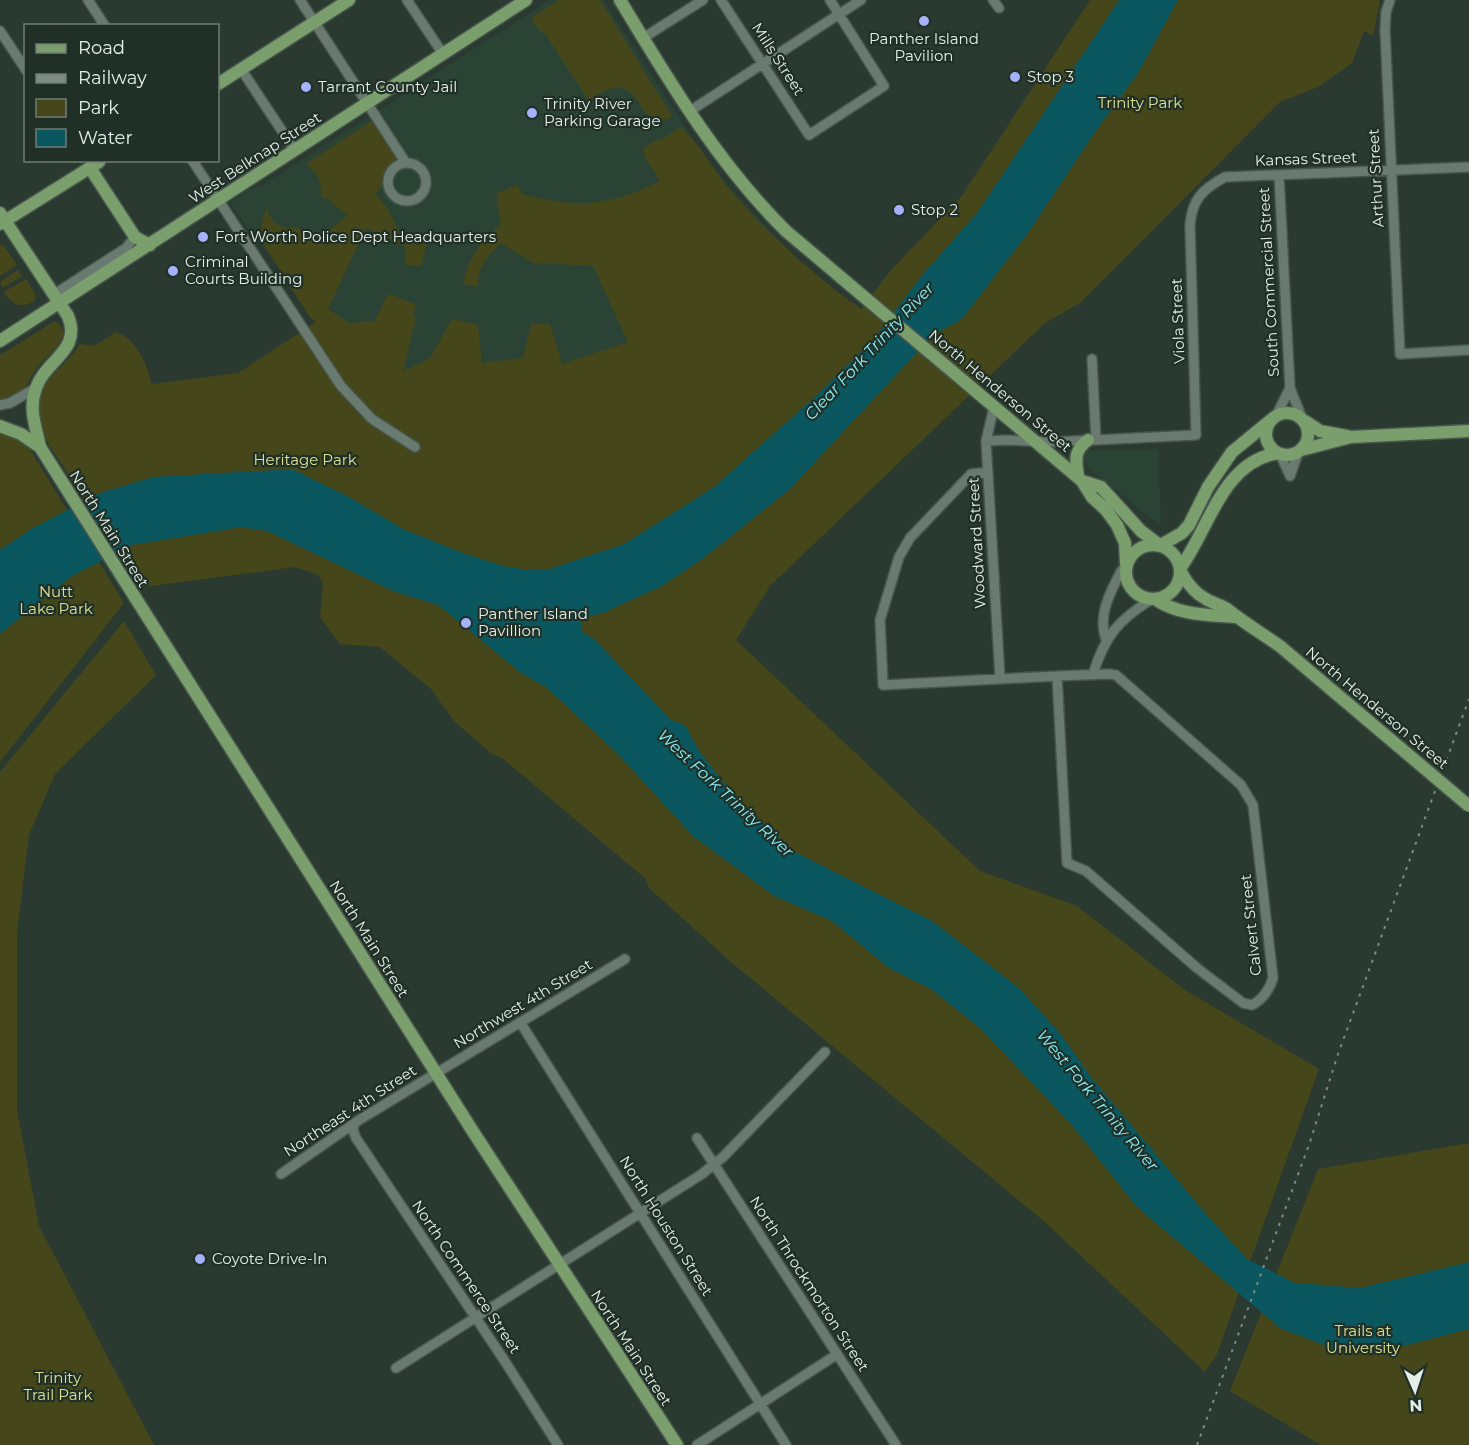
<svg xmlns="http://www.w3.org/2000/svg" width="1469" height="1445" viewBox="0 0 1469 1445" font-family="Montserrat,sans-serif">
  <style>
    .built { fill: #2b4335 }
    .green { fill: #45471a }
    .water { fill: #0b575f }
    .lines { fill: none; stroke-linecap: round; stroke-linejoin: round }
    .minor-casing { stroke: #48574e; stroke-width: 12 }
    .major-casing { stroke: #48574e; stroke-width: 15 }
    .minor { stroke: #697b70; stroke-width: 9 }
    .major { stroke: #7a9e6c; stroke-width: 12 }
    .rail { stroke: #7f8c84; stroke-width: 2; stroke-dasharray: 3 6; stroke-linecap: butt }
    .major-bridge-casing { stroke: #48574e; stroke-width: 15; stroke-linecap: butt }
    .major-bridge { stroke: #7a9e6c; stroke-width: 12 }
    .poi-dot { fill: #a6b1fc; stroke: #203026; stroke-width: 2 }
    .labels { text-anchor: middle; stroke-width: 4.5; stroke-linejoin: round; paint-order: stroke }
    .poi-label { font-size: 15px; fill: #e5efe9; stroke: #203026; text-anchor: start }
    .street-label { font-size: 15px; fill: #e5efe9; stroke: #203026 }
    .park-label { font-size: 15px; fill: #dce093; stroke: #203026 }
    .water-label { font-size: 16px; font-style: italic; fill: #88effc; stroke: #203026 }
  </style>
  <rect width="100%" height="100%" fill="#2a3a30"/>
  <path class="built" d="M550 0H603L691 136 727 185 779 240 800 359 381 383 248 229 232 206V202L249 189 261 186Z
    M1158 449 1161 525H1159L1088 467 1082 457 1083 452 1086 450Z"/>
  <path class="green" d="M559 0H600L672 116 660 122 652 120C646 115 642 107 638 101 622 78 606 89 589 101L544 32 541 33 531 18Z
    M1090 0H1380L1373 36 1364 31 1352 63 1318 87 1280 102 1080 303 1045 323 770 586 736 640 980 871 1077 906 1185 990 1319 1069 1217 1354 1205 1372 1046 1223 731 962 649 888 646 879 502 758 492 754 454 721 431 689 380 647 340 644 320 617 323 583 318 575 295 567 143 587 49 445C39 424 34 397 51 377 61 366 72 357 80 344L94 346 116 332C138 340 146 363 152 384L238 373 316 322 309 316 264 245C260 231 261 221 267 208 271 224 281 230 297 227L314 242 348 215 331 203V199L321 198C322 182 318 173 306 164L373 120 395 153 396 158 384 174 382 187 375 193 388 209 399 232 428 239 421 266 406 265V247L366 228 328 309 349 323 375 321 388 294 416 304 413 316 416 318 403 371 430 358 452 319 478 325 482 363 523 358 531 324H550L562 364 628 342 593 266 533 263 501 243C486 258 478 265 478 287L463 284C471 254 477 245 501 224L496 194 517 185 522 194C578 209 608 206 660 181L644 156V148L652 142 664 138 681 127C699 144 711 166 726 185 764 230 813 275 861 309L891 270 961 197Z
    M0 244 5 247 17 265 0 276Z
    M18 270 22 276 3 288 0 282Z
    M26 279 35 294V300C22 310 12 305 4 292Z
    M55 321C76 335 50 353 41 363 25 380 30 397 0 400V355Z
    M0 431 21 440 29 448 124 603 0 762Z
    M124 621 156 675 55 774 29 835 17 933V1110L39 1226 154 1445H0V772Z
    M1469 1143V1445H1321L1230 1391 1318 1169Z"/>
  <path class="water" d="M1119 0H1178L1138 73 1095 132 1028 233 961 320 934 334 790 489 705 557 662 586 605 612 580 619 583 633 593 638 671 720 685 725 699 751 731 792 791 850 932 921 1019 988 1059 1032 1091 1077 1205 1213 1247 1259 1295 1283 1360 1288 1469 1262V1329L1407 1345 1334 1349 1280 1328 1137 1207 1070 1123 981 1029 931 989 889 968 832 921 774 896 693 836 616 752 546 687 521 673 438 605 393 591 267 531 241 527 132 545 72 576 0 634V550L31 529 100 493 153 477 292 469 349 497 403 529 463 553 503 566 529 570 549 569 624 544 714 487 817 395 872 341 923 274 977 213Z"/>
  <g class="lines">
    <defs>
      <path id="minor" d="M88 0 105 26
        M300 0 406 163
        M407 0 443 54
        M721 0 809 135 884 86 830 0
        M993 0 999 8
        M1390 0 1386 12 1385 30 1400 354 1469 350
        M0 31 26 70
        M643 38 703 0
        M241 69 294 149
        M690 111 861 0
        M192 160 341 386 372 419 415 447
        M388 182a19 19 0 1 1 38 0a19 19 0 1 1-38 0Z
        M1279 175 1290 388 1302 418
        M53 295 126 248 135 237
        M1092 359 1096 440
        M0 405 10 403 36 388
        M994 407 986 441 1000 678
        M1276 416 1290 388
        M986 441 1005 440 1054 442 1196 435 1190 225C1192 199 1203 189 1225 177L1469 167
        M1280 454 1290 476
        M988 472 971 474 910 538 899 557 880 620 883 685 1057 676
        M1290 476 1298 453
        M1106 639C1097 616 1111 590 1122 570L1126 567
        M1093 674C1105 636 1118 620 1152 599
        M1109 674 1116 675 1241 785 1253 805 1273 978C1270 989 1262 1000 1252 1005L1243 1003 1197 968 1086 871 1067 863 1057 676Z
        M520 1022 786 1445
        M354 1125 353 1130 356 1138 504 1360 558 1445
        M697 1138 896 1445
        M281 1174 359 1120 625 959
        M396 1368 702 1174 723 1157 825 1052
        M697 1445 836 1355"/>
      <path id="major" d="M620 0C669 81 718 164 786 231L1082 481 1092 497 1106 510 1117 525 1125 543 1126 563
        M218 84 349 0
        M90 168 135 237 150 245
        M0 213 68 316C82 351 46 359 36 388 28 410 36 426 40 447L472 1130 677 1445
        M0 224 99 162
        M0 341 526 0
        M1266 434a21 21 0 1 1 42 0a21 21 0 1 1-42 0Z
        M1305 421 1320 431 1347 436
        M0 426 21 434 40 447
        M1301 450 1351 437 1469 431
        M1078 477C1076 460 1073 451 1088 440
        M1082 481 1101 487 1141 531 1158 544
        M1126 572a27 27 0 1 1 54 0a27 27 0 1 1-54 0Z
        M1161 545 1182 533 1189 525 1208 487 1232 452 1271 420
        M1181 567C1210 527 1222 462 1278 453
        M1181 572C1187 583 1194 593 1206 599 1212 603 1221 605 1227 609 1244 623 1263 634 1281 647
        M1155 599C1178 615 1207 615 1234 617"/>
    </defs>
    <use href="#minor" class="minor-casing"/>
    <use href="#major" class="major-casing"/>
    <use href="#minor" class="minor"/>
    <use href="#major" class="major"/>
    <path class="rail" d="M1197 1445 1309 1145 1338 1054 1469 699"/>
    <defs>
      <path id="major-bridge" d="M1281 647 1469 806"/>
    </defs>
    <use href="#major-bridge" class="major-bridge-casing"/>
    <use href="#major-bridge" class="major-bridge"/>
  </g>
  <g class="poi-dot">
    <circle cx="924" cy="21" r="6"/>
    <circle cx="1015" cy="77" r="6"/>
    <circle cx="306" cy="87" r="6"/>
    <circle cx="532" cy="113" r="6"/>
    <circle cx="899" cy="210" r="6"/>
    <circle cx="203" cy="237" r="6"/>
    <circle cx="173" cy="271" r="6"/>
    <circle cx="466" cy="623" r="6"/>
    <circle cx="200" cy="1259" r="6"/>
  </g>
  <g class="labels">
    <g class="poi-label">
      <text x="924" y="44" text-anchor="middle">Panther Island<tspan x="924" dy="17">Pavilion</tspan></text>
      <text x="1027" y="82">Stop 3</text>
      <text x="318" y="92">Tarrant County Jail</text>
      <text x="544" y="109">Trinity River<tspan x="544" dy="17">Parking Garage</tspan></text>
      <text x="911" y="215">Stop 2</text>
      <text x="215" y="242">Fort Worth Police Dept Headquarters</text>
      <text x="185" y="267">Criminal<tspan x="185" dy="17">Courts Building</tspan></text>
      <text x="478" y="619">Panther Island<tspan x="478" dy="17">Pavillion</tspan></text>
      <text x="212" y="1264">Coyote Drive-In</text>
    </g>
    <g class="street-label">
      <text transform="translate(778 59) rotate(57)" y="5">Mills Street</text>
      <text transform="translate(255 158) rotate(-33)" y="5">West Belknap Street</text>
      <text transform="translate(1306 159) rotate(-2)" y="5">Kansas Street</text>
      <text transform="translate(1376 178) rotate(-93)" y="5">Arthur Street</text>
      <text transform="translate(1269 282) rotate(-93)" y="5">South Commercial Street</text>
      <text transform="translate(1178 321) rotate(-92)" y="5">Viola Street</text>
      <text transform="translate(1000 391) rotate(40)" y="5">North Henderson Street</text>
      <text transform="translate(109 529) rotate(58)" y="5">North Main Street</text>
      <text transform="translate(977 543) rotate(-93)" y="5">Woodward Street</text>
      <text transform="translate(1377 708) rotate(40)" y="5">North Henderson Street</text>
      <text transform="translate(1251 925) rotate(-96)" y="5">Calvert Street</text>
      <text transform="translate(369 939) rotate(58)" y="5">North Main Street</text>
      <text transform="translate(523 1004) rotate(-31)" y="5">Northwest 4th Street</text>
      <text transform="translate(350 1111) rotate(-33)" y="5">Northeast 4th Street</text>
      <text transform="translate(666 1226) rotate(58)" y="5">North Houston Street</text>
      <text transform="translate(466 1277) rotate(56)" y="5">North Commerce Street</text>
      <text transform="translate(809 1284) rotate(57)" y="5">North Throckmorton Street</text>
      <text transform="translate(631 1348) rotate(57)" y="5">North Main Street</text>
    </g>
    <g class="park-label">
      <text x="1140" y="108">Trinity Park</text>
      <text x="305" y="465">Heritage Park</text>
      <text x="56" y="597">Nutt<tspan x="56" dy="17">Lake Park</tspan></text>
      <text x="1363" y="1336">Trails at<tspan x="1363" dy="17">University</tspan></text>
      <text x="58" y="1383">Trinity<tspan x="58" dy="17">Trail Park</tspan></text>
    </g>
    <g class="water-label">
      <text transform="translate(869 351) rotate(-47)" y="6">Clear Fork Trinity River</text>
      <text transform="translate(726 793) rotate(43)" y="6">West Fork Trinity River</text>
      <text transform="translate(1098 1100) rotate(50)" y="6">West Fork Trinity River</text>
    </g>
  </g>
  <rect x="24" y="24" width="195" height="138" fill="#203026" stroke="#6f7c74" stroke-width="1.5"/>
  <rect x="36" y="44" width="30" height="9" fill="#7a9e6c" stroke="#6f7c74" stroke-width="1.5"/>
  <text x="78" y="54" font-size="18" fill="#e5efe9">Road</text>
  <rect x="36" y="74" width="30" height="9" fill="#7f8c84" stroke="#6f7c74" stroke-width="1.5"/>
  <text x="78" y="84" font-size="18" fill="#e5efe9">Railway</text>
  <rect x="36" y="99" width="30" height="18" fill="#45471a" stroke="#6f7c74" stroke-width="1.5"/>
  <text x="78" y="114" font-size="18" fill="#e5efe9">Park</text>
  <rect x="36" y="129" width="30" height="18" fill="#0b575f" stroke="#6f7c74" stroke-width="1.5"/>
  <text x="78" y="144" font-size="18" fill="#e5efe9">Water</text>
  <g transform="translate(1415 1391) rotate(177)" stroke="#203026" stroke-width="4.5" paint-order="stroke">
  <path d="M0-4.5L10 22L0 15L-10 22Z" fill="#e5efe9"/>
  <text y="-9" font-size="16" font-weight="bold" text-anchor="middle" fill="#e5efe9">N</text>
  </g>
</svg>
